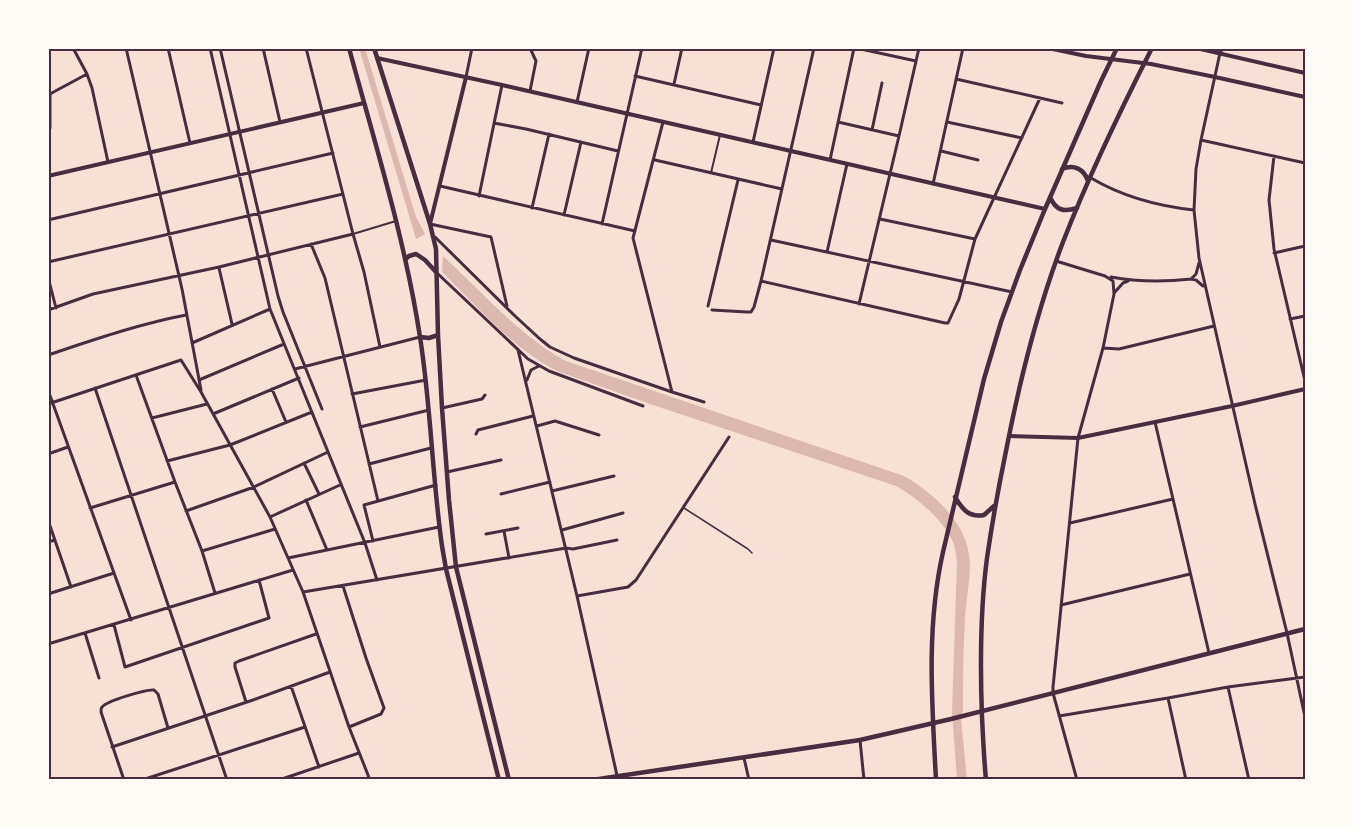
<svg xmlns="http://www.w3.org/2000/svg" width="1353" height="828" viewBox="0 0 1353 828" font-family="'IBM Plex Serif',serif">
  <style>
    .water { fill: #dcb8b0 }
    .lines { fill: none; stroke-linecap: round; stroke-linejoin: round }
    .service { stroke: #4a2c40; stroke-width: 1.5 }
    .pedestrian { stroke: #4a2c40; stroke-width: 2 }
    .minor { stroke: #4a2c40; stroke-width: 3 }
    .tertiary { stroke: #4a2c40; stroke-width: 4 }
    .secondary { stroke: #4a2c40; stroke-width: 4.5 }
    .primary { stroke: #4a2c40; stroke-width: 4.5 }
    .neatline { fill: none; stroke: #4a2c40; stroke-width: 2 }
  </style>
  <rect width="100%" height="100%" fill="#f7e1d7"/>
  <path class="water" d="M359 48H365L416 217 425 234 416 239Z
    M443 256C481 291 521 337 566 361L904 476C935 494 969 524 970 564 970 582 966 600 965 619 963 649 963 680 963 710L961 719 967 780H957L952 712 957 561C956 554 955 545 951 538 939 516 917 498 896 486L650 404 557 371C512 348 478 307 442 272Z"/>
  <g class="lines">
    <path class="service" d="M684 508 748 549 752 553"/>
    <path class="pedestrian" d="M711 173 720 135
      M353 234 396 221"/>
    <path class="minor" d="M73 48 87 74 92 88 108 162
      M126 48 182 289 201 390
      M168 48 190 143
      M210 48 270 309 365 543 377 580
      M220 48 278 296 283 312 322 409
      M263 48 280 122
      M306 48 353 234 364 272 380 347
      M856 48 916 61
      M1223 48 1220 53 1201 140 1196 169 1194 210 1199 258 1255 504 1287 633 1305 717
      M635 76 761 105
      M466 77 472 48
      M956 79 1062 103
      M674 84 682 48
      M530 91 536 61 530 48
      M48 95 87 74
      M577 102 589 48
      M663 122 633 238 672 392
      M838 122 899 136
      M947 122 1022 138
      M494 123 526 129 618 151
      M48 128H50V94
      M872 130 882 83
      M1201 140 1305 163
      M753 142 774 48
      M941 151 978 160
      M1274 156 1269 200 1274 249 1305 381
      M655 160 782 189
      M830 160 854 48
      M1091 178C1123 197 1157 206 1194 210
      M933 184 963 48
      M440 186 635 231
      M479 196 502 85
      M532 208 549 134
      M564 215 581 142
      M880 219 975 239
      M48 220 333 153
      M430 224 491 237 507 306
      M602 224 642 48
      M435 237 515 316 540 339 550 347 574 358 672 392 704 402
      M771 240 1012 292
      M311 244 325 278 378 501
      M827 252 847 164
      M1274 253 1305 246
      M1056 261 1105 276
      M48 262 343 194
      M219 268 232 324
      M437 273 528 359 549 371 643 406
      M48 277 56 308
      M1111 277C1138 282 1163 282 1191 279L1196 280 1203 286
      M1192 278 1196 274 1199 263
      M761 281 923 318 945 323H948L959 299 975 239 1040 98
      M1115 292 1123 283 1128 281
      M859 304 899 136 919 48
      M708 306 738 180
      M48 310 93 294 219 267 353 234
      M712 310 747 312H751L754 307 761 281 814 48
      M1290 319 1305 316
      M192 343 270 309
      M1103 348 1119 349 1214 326
      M518 350 577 596 618 780
      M48 355C93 340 139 324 186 315
      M295 369 420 337
      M136 375 175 482 202 551 215 593
      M199 380 284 344
      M527 380 531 370 539 366
      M95 388 227 780
      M272 389 286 422
      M48 390 131 620
      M352 394 426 380
      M48 404 181 360 201 392 270 517 303 592 349 727 370 780
      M442 408 482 399 485 395
      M213 414 299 378
      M152 418 207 404
      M1155 422 1209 653
      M537 426 555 421 599 435
      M360 427 429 410
      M476 434 478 430 533 416
      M48 454 68 447
      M167 461 230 445 312 412
      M304 463 319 494
      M369 464 431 448
      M447 472 501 460
      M552 491 614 476
      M501 494 550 482
      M306 500 327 550
      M90 508 175 482
      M186 511 254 487 328 452
      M270 517 340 485
      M48 520 71 587
      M1070 523 1173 499
      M562 530 623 513
      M504 531 509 558
      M486 534 518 528
      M373 541 364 505 436 485
      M48 542 55 540
      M202 551 275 529
      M288 558 439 527
      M343 586 366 658 384 708 381 714 349 727
      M303 592 566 548 573 549 617 540
      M48 594 114 573
      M577 596 628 587 636 580 729 437
      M1061 605 1190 574
      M114 625 125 667 269 618 259 580
      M85 633 99 678
      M48 644 293 570
      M291 686 319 767
      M1228 687 1249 780
      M1168 698 1186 780
      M246 702 235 667V663L239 661 316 634
      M1059 716 1168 698 1228 687 1305 677
      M860 740 864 780
      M112 747 253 700 330 672
      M744 758 749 780
      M124 780 101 712C101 710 101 708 102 707 107 701 146 689 154 690L158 694 168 728
      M142 780 305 727
      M279 780 359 753
      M1077 780 1053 693V687L1078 438 1103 348 1114 294 1113 281 1105 276"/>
    <path class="tertiary" d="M1048 48 1086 56 1151 64 1215 77 1305 97
      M1196 48 1305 73
      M377 58 502 85 1045 209
      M48 176 364 103
      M430 224 466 77
      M1009 436 1078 438 1232 406 1305 389"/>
    <path class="secondary" d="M349 48C375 144 405 239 420 337 431 406 432 476 442 546L446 569 499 780
      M374 48 430 224 436 249 438 335 442 408 449 500 456 567 509 780
      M406 259 409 256 416 254 425 260 436 272
      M420 337 429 338 438 335
      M592 780 860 740 951 719 1305 629"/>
    <path class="primary" d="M1062 169C1074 164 1084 169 1088 181
      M1050 197C1056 211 1064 212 1077 208
      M955 497C962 509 969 518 984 515L994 506
      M936 780C932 704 926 627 943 552L984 379 1001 322 1020 270 1045 209 1101 81 1117 48
      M986 780C984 759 983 738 982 717 980 664 980 611 987 558 992 524 998 490 1005 456 1019 383 1037 310 1063 242 1089 175 1120 111 1152 48"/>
  </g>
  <rect width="1353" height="828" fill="none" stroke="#fffaf5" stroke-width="99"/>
  <rect x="50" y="50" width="1254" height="728" class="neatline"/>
</svg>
